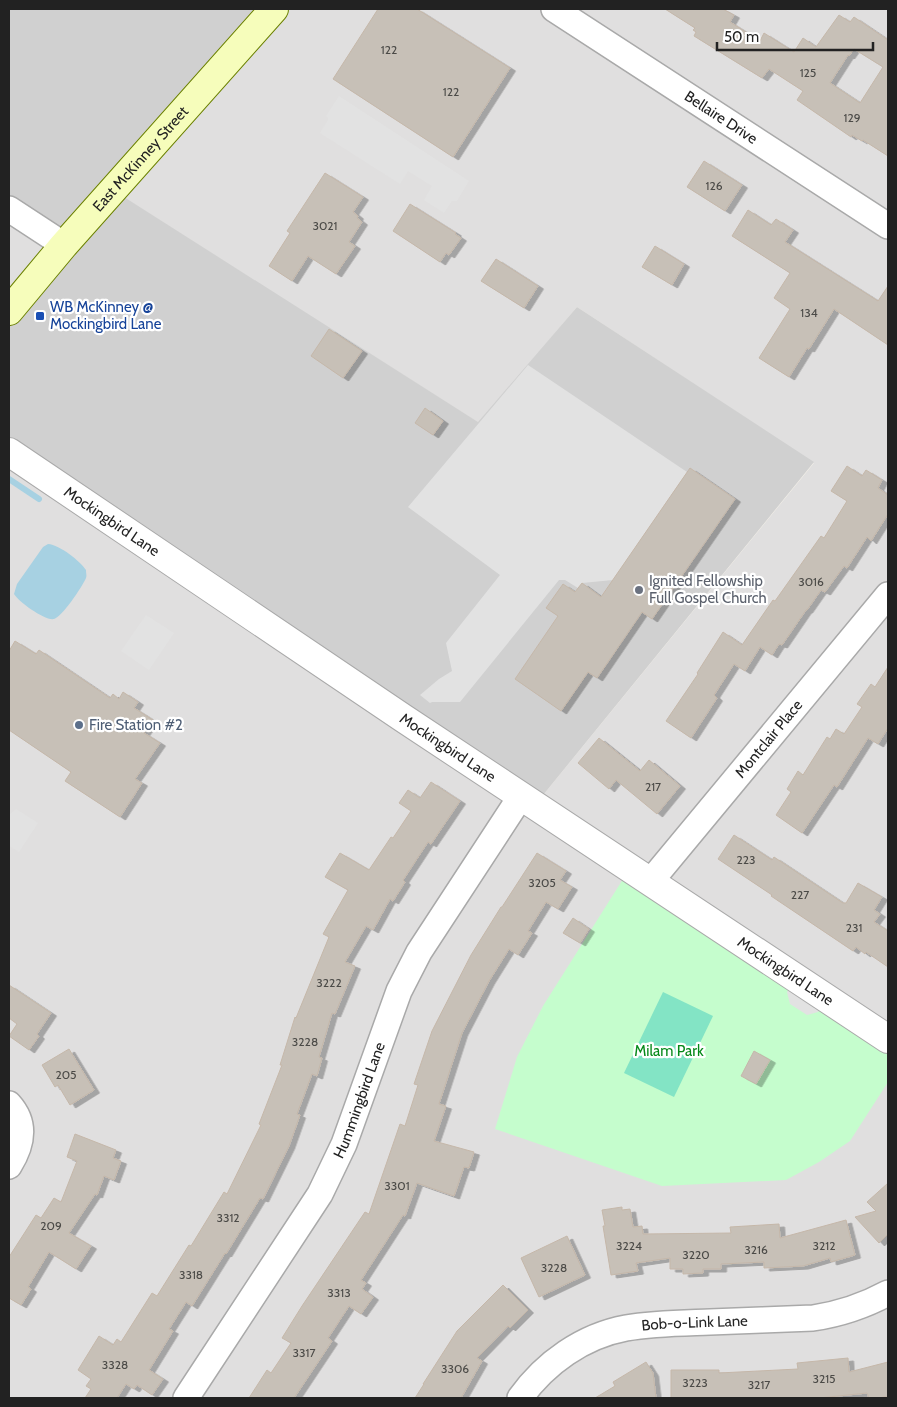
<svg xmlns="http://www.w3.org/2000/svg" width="897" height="1407" viewBox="0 0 897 1407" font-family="Cabin,sans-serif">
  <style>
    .residential { fill: #e0dfdf }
    .religious { fill: #d0d0d0 }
    .park { fill: #c5fdcd }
    .pitch { fill: #83e4c5 }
    .parking { fill: #e2e2e2 }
    .water { fill: #a7d1e2 }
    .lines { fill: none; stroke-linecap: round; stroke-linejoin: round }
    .stream { stroke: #a7d1e2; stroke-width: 6 }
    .building { fill: #c7c0b7; stroke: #c5b7a9; fill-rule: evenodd; filter: url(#shadow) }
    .minor-casing { stroke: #a9a9a9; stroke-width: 28 }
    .tertiary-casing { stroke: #a9a9a9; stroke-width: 30 }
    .secondary-casing { stroke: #6b8100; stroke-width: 30 }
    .minor { stroke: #fff; stroke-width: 25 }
    .tertiary { stroke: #fff; stroke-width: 28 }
    .secondary { stroke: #f6fdbb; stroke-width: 28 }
    .transit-dot { fill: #1a4fb4; stroke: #fff; stroke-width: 2 }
    .worship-dot { fill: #6b7280; stroke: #fff; stroke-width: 2 }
    .service-dot { fill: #5c6f8a; stroke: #fff; stroke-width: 2 }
    .labels { text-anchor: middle; stroke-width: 4.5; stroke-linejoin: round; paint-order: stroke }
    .number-label { font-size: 12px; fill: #4b4a47 }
    .street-label { font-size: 15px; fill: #222; stroke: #fff }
    .transit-label { font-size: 15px; fill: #164399; stroke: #fff; text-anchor: start }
    .worship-label { font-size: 15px; fill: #5b616d; stroke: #fff; text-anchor: start }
    .service-label { font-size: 15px; fill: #4e5e75; stroke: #fff; text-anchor: start }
    .park-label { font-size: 15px; fill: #068919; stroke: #fff }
  </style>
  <defs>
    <filter id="shadow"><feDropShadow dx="5.5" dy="3" stdDeviation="0" flood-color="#0004"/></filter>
  </defs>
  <rect width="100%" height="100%" fill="#f2efe8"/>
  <path class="residential" d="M274 9H888V1398H9V452L535 805 814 463 577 307 479 423 112 190Z
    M9 209 64 245 9 311Z"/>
  <path class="religious" d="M9 9H274L113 190 478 422 577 307 814 462 535 805 9 452V311L64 245 9 209Z"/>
  <path class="park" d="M630 868 888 1039V1082L850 1141 819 1162 786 1180 662 1186 495 1129 517 1057 543 1006Z"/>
  <path class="pitch" d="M663 992 713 1016 674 1097 624 1073Z"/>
  <path class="parking" d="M339 96 469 181 457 201H452L444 213 424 200 432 186 408 171 400 184 320 133 328 120V118L326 116Z
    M528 365 687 472 613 580 582 583 578 588 565 580H559L460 702H432L430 703 420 695 439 679 452 671 446 643 500 575 408 507Z
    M146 615 174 633 149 670 121 651Z
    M16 809 38 823 19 852 9 846V815Z
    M796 978 827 999 818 1012 807 1015 790 1004 787 992Z"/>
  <path class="water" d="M48 544C60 545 80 561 86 570 86 574 87 575 86 578 82 587 62 617 54 619 45 621 19 602 14 594L17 584 43 547Z"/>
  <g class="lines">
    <path class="stream" d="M9 479 39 499"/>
  </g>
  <path class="building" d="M378 9H417L510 68 453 157 333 79Z
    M665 9H723L734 15 730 22 760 41 764 33 794 52 803 38 816 47 839 15 850 22 854 17 888 40V156L863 140 862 141 852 135 851 137 797 100 803 91 769 69 762 78 694 36 696 32 693 30 695 28ZM854 49 883 67 860 103 830 83 848 55 849 56Z
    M704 161 742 185 725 211 687 187Z
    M325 173 363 197 353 212 358 216 357 218 362 222 349 242 355 246 336 274 308 256 292 281 269 266 290 233 287 231Z
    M410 204 456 233 455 234 461 238 449 255 446 253 440 262 393 231Z
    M748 210 771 225 776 219 793 230 785 242 878 301 888 286V345L834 309 809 349 807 348 789 377 759 358 790 309 774 298 790 273 732 236Z
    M655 246 684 264 672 285 642 267Z
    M496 259 538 286 524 308 481 281Z
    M329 329 362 351 343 378 311 356Z
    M425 408 443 421 433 435 415 423Z
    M847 466 862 476 866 470 882 480 878 488 888 495V514L871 541 867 537 847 568 844 566 825 592 821 590 807 610H806L782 645 779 644 772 655 760 647 745 671 734 664 714 695 717 698 691 738 666 721 698 674 697 673 723 632 742 645 773 600 775 601 821 536 824 538 847 501 831 491Z
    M690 468 735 499 652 619 642 612 597 678 588 672 561 711 515 679 558 616 546 608 563 584 575 592 582 583 601 597Z
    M15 641 36 654 39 650 110 698 113 694 119 699 123 692 138 702 134 708 153 720 144 733 160 743 135 779 142 783 120 817 65 781 71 772 9 730V651Z
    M888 667V728L878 744 868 738 837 787 834 785 802 833 776 815 791 792 787 789 798 771 803 775 827 737 830 739 836 729 844 734 862 707 857 704 871 684 875 687Z
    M599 738 640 771 649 760 680 786 657 814 616 780 609 789 578 763Z
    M431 782 460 801 431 844 428 842 403 880 405 882 393 901 390 899 373 930 366 926 345 962 355 966 335 1014 332 1013 319 1057 322 1058 317 1076 312 1074 297 1114 300 1115 289 1146 263 1199 260 1198 226 1254 225 1253 192 1306 186 1302 169 1329 173 1331 149 1370 163 1379 152 1395 137 1385 134 1389 126 1384 117 1398H85L91 1389 86 1386 91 1379 78 1370 99 1336 113 1345 117 1339 121 1342 152 1293 157 1296 189 1245 191 1246 224 1192 227 1194 261 1125 259 1124 282 1065H280L295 1017 296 1018 329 937 323 934 348 890 325 877 340 853 369 870 391 837 393 838 411 811 399 803 408 790 420 798Z
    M734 835 772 860 774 857 843 903H846L858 883 882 897 874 910 880 914 874 922 888 931V967L866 952 865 954 856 947 853 951 771 896 772 895 718 859Z
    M537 853 566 871 560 880 572 887 558 909 546 902 528 931 532 933 518 955 509 949 489 981 462 1033 439 1104 446 1106 434 1141 474 1152 469 1168 464 1167 454 1196 417 1183 405 1216 403 1215 361 1280 366 1283 362 1289 373 1297 361 1314 349 1306 328 1338 332 1341 294 1398H249L267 1370 271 1373 291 1343 282 1338 302 1306 365 1212 369 1214 400 1124 405 1126 418 1085 414 1084 432 1031 471 955 501 907H502Z
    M573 918 589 929 580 943 563 933Z
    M9 985 51 1013 37 1034 39 1036 29 1050 9 1036 17 1024 9 1018Z
    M69 1049 94 1090 70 1105 58 1085 55 1087 42 1065Z
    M754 1051 770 1060 756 1084 741 1076Z
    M75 1134 116 1150 113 1158 121 1161 114 1180 104 1176 97 1195 95 1194 69 1233 91 1246 76 1269 49 1252 28 1287 31 1289 21 1305 9 1298V1257L36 1215 41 1218 54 1198 61 1202 77 1161 67 1157Z
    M888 1183V1234L879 1243 855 1217 876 1211 867 1202Z
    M622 1207V1210L630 1209 633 1227 642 1226 643 1234 731 1233 730 1227 779 1224 780 1238 846 1220 855 1255 831 1262 830 1258 803 1266 764 1268V1262L721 1264V1269H703V1273L683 1274V1269H670V1258L636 1263 638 1271 611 1275 603 1226H605L602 1210Z
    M567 1236 585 1275 539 1297 521 1258Z
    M503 1285 528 1310 510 1328 508 1326 477 1358 482 1361 461 1398H415L424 1384H423L457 1331Z
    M848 1358 849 1372 888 1362V1396L879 1398H869L867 1393 819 1398H671V1370H719V1373L798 1369 797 1363Z
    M646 1362 653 1373 656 1398H595L615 1386 613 1382Z"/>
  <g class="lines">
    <defs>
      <g id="minor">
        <path id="s1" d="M554 9 888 226"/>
        <path d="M9 209 64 245"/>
        <path id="s2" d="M650 882 888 595"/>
        <path d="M9 1104C27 1124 22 1145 9 1166"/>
        <path id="s3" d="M186 1398 320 1194 344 1144 399 991 419 952 521 796"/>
        <path id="s4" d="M520 1398C545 1363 583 1336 626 1328 654 1323 682 1323 710 1322 744 1321 779 1319 813 1318 840 1314 864 1306 888 1293"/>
      </g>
      <g id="tertiary">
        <path id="s5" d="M9 452 403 718 888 1039"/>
      </g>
      <g id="secondary">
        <path id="s6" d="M9 311 64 245 274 9"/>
      </g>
    </defs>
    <use href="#minor" class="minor-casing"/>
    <use href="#tertiary" class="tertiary-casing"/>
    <use href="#secondary" class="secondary-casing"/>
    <use href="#minor" class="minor"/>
    <use href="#tertiary" class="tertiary"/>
    <use href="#secondary" class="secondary"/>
  </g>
  <rect class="transit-dot" x="35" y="311" width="10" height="10" rx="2.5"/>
  <circle class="worship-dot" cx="639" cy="590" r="5"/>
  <circle class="service-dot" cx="79" cy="725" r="5"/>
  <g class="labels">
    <g class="number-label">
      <text x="389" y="54">122</text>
      <text x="808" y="77">125</text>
      <text x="451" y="96">122</text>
      <text x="852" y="122">129</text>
      <text x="714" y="190">126</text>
      <text x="325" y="230">3021</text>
      <text x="809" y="317">134</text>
      <text x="811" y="586">3016</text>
      <text x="653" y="791">217</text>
      <text x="746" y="864">223</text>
      <text x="542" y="887">3205</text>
      <text x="800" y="899">227</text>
      <text x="854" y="932">231</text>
      <text x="329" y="987">3222</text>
      <text x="305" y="1046">3228</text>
      <text x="66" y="1079">205</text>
      <text x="397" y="1190">3301</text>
      <text x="228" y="1222">3312</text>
      <text x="51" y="1230">209</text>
      <text x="629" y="1250">3224</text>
      <text x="824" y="1250">3212</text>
      <text x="756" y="1254">3216</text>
      <text x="696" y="1259">3220</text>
      <text x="554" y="1272">3228</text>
      <text x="191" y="1279">3318</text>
      <text x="339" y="1297">3313</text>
      <text x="304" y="1357">3317</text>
      <text x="115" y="1369">3328</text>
      <text x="455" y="1373">3306</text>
      <text x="824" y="1383">3215</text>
      <text x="695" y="1387">3223</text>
      <text x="759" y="1389">3217</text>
    </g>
    <g class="street-label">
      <text dy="5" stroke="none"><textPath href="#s1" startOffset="199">Bellaire Drive</textPath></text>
      <text dy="5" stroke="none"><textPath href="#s6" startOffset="201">East McKinney Street</textPath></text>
      <text dy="5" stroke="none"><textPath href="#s5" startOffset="124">Mockingbird Lane</textPath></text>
      <text dy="5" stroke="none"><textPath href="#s2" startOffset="186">Montclair Place</textPath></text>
      <text dy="5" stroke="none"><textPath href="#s5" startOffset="529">Mockingbird Lane</textPath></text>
      <text dy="5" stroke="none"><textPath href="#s5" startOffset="934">Mockingbird Lane</textPath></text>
      <text dy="5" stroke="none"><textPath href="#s3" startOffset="346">Hummingbird Lane</textPath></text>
      <text dy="5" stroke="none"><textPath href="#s4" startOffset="199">Bob-o-Link Lane</textPath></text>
    </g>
    <g class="transit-label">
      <text x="50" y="312">WB McKinney @<tspan x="50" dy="17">Mockingbird Lane</tspan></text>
    </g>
    <g class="worship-label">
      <text x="649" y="586">Ignited Fellowship<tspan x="649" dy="17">Full Gospel Church</tspan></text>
    </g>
    <g class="service-label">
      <text x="89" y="730">Fire Station #2</text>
    </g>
    <g class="park-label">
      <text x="669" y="1056">Milam Park</text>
    </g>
  </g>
  <rect width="897" height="1407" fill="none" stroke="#222222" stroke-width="20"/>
  <path d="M717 42v8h156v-8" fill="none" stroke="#222222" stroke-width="2.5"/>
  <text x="724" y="42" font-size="15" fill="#222222" stroke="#ffffff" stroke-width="4" paint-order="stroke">50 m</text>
</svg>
